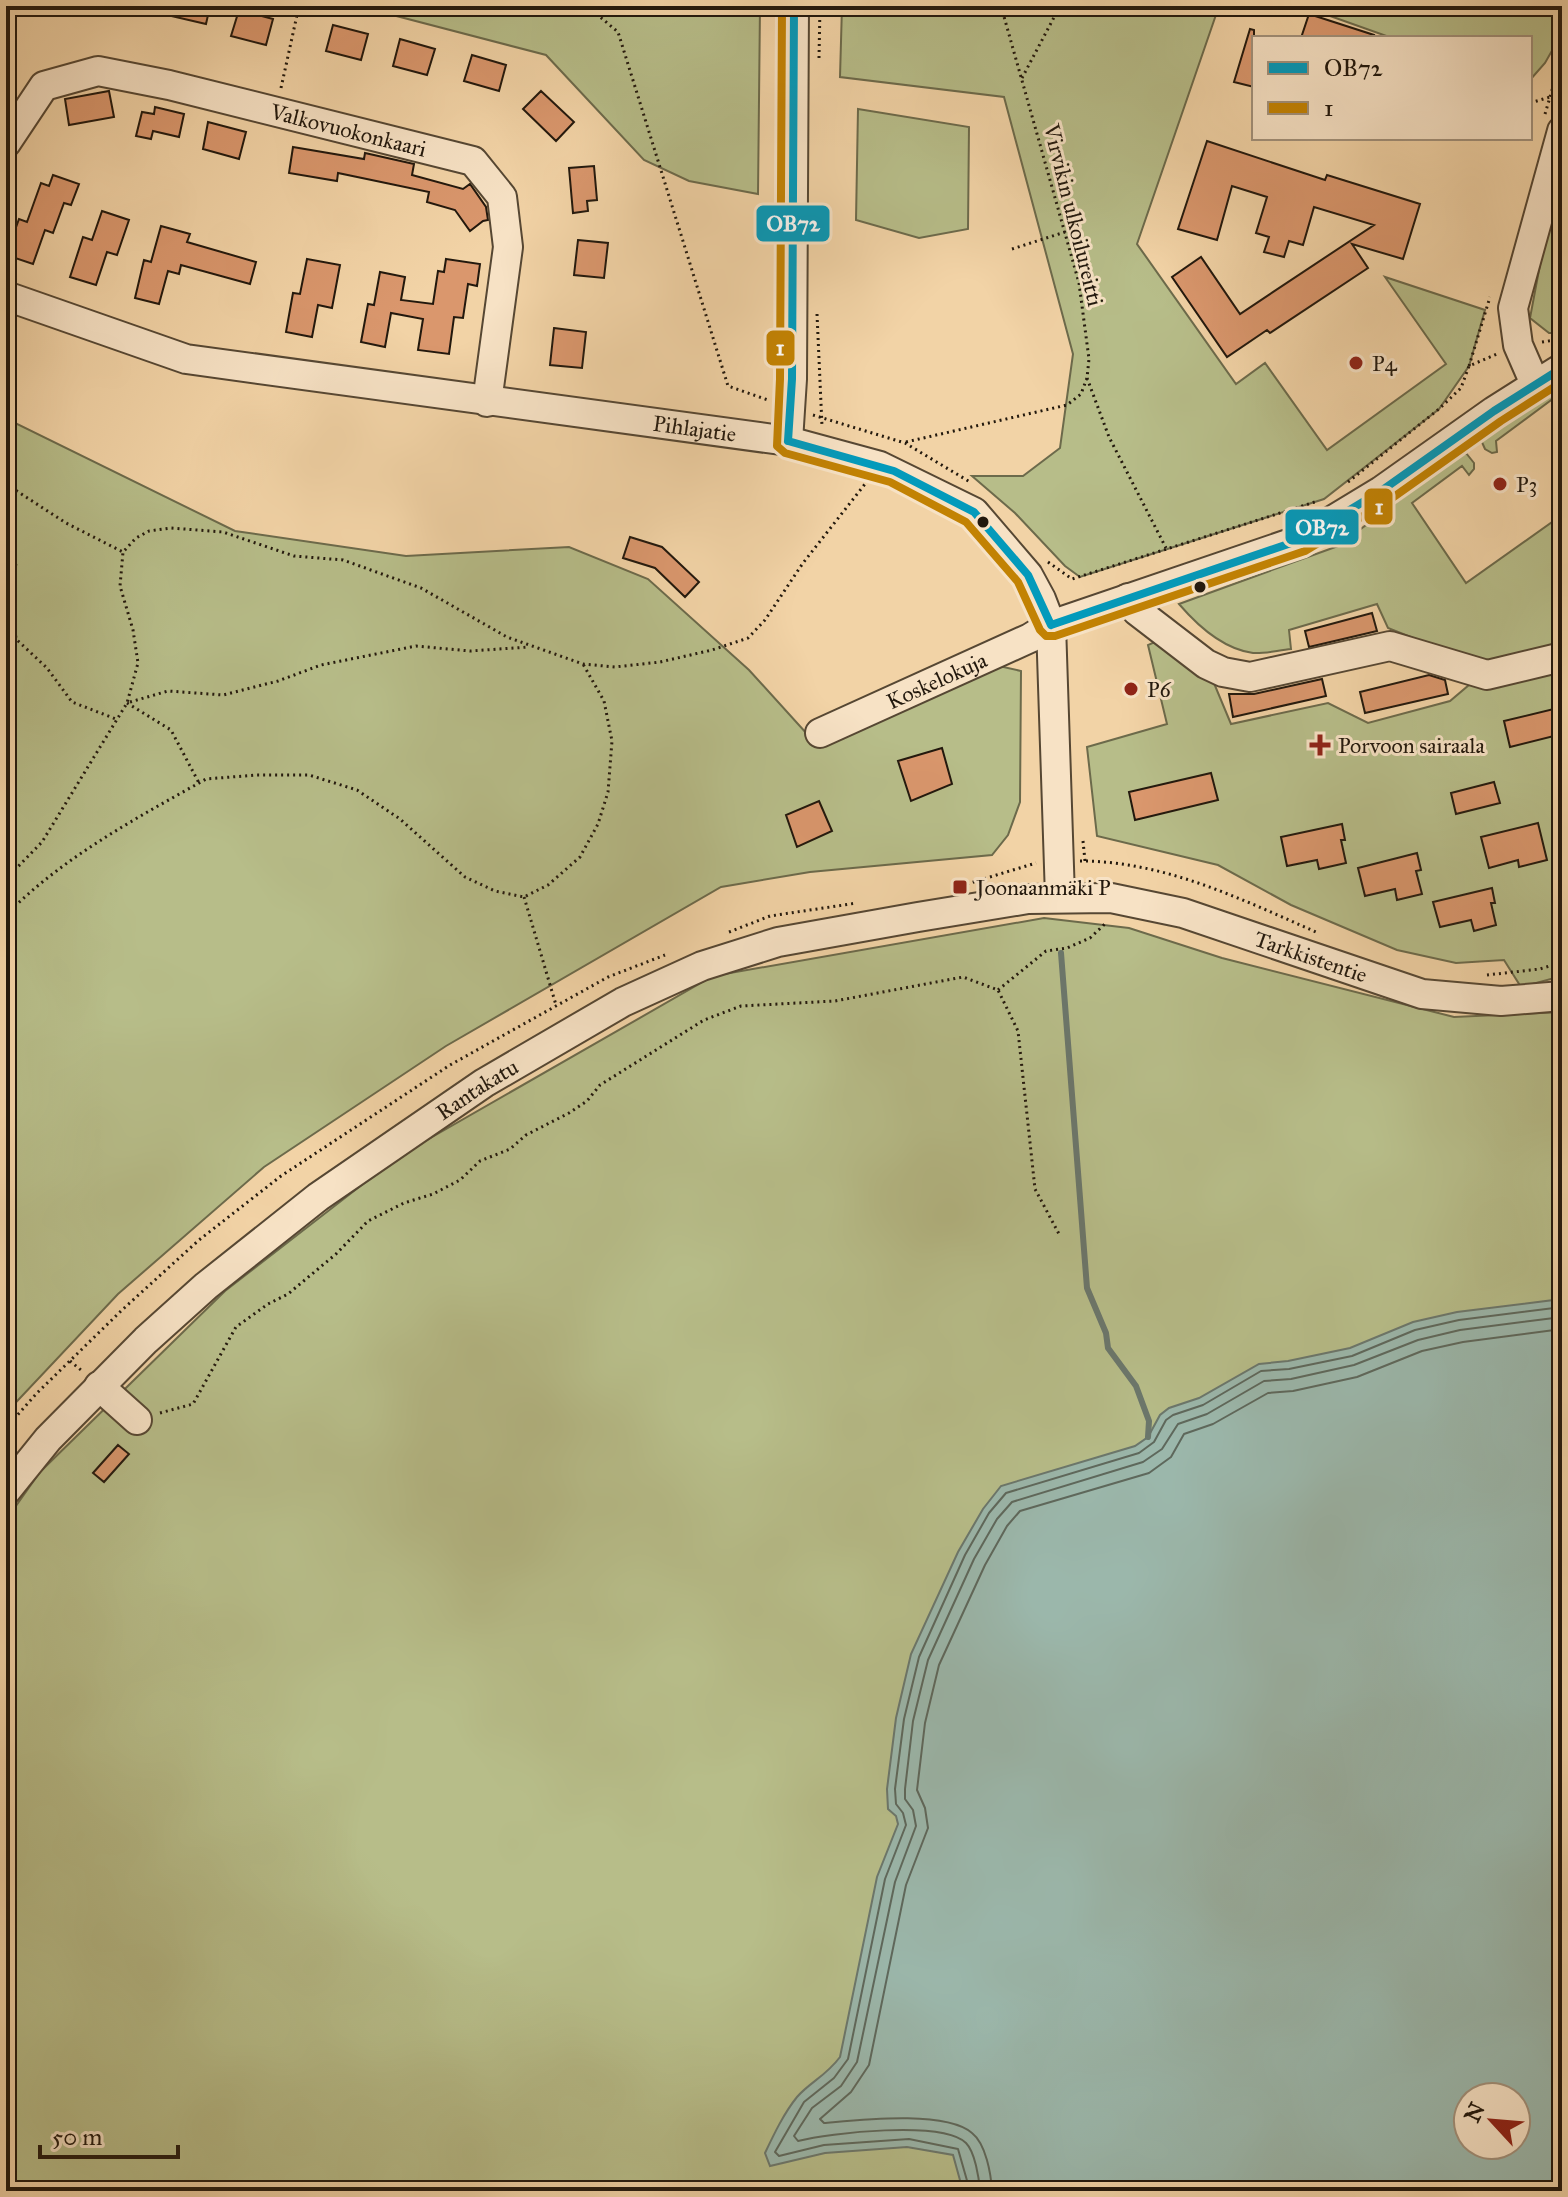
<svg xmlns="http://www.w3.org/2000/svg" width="1568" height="2197" viewBox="0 0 1568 2197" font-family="'IM FELL Great Primer',serif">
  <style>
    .green { fill: #b7bd89; stroke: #6c6a4b; stroke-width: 2; fill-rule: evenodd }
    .water { fill: #9bb7ab; stroke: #6b776c; stroke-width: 2; fill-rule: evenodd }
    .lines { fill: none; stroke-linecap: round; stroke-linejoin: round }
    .shore { stroke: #5e685c; stroke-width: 2 }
    .stream { stroke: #6b776c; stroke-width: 6 }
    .building { fill: #da976d; stroke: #22180d; stroke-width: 2 }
    .minor-casing { stroke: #564733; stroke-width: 32 }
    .path { stroke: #22180d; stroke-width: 3; stroke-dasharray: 2 4; stroke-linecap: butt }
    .minor { stroke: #f7e2c5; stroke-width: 28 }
    .bus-1-casing { stroke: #f7e2c5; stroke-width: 14 }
    .bus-2-casing { stroke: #f7e2c5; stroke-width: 14 }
    .bus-1 { stroke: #039abb; stroke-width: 8 }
    .bus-2 { stroke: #c28203; stroke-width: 8 }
    .poi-dot { fill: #8f2418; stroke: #f7e2c5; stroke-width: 3 }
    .bus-dot { fill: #22180d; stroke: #f7e2c5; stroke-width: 3 }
    .labels { text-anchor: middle; stroke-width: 6; stroke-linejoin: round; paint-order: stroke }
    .street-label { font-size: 22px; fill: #22180d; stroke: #f7e2c5 }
    .poi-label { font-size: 22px; fill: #22180d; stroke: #f7e2c5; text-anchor: start }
    .line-badge { stroke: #f7e2c5; stroke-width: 3 }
    .badge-label { font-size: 22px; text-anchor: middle; font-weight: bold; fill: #fff }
  </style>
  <rect width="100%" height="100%" fill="#f2d3a6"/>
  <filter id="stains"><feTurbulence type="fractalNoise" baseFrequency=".0025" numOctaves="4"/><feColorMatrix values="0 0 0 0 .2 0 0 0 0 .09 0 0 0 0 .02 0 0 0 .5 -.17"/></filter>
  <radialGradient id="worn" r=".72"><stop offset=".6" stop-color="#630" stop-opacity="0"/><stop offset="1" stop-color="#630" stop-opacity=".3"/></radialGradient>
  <path class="green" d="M358 6H760L758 194 689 181 644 160 546 55Z
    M842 6H1219L1137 244 1236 384 1265 363 1327 450 1446 364 1385 277 1485 310 1469 366 1439 409 1324 499 1080 577 1065 566 1015 513 972 476H1023L1060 448 1073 354 1004 97 840 77Z
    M1302 6H1562V33L1545 63 1530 80V38H1392Z
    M858 109 969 127 968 229 919 238 856 220Z
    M1562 167V333H1549L1530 318 1552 201Z
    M1562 386V392L1496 441 1497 452 1492 453 1485 449 1481 440Z
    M6 410 15 423 235 531 406 556 569 547 648 579 749 670 817 745 999 666 1021 671 1020 802 1008 835 992 855 810 872 721 887 446 1046 264 1167 118 1294 6 1413Z
    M1466 453 1474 463V469L1469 475 1462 466 1412 503 1466 583 1562 515V976L1521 987 1504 960 1456 963 1397 950 1291 905 1218 865 1097 836 1087 747 1167 724 1148 645 1157 641 1206 664 1231 724 1328 703 1368 723 1450 701 1489 668 1388 628 1377 604 1289 630 1291 649C1279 650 1264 654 1253 653 1223 649 1197 625 1179 604L1338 546 1450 462Z
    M1044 918 1129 928 1222 958 1454 1017 1562 1012V2191H6V1520L40 1472 225 1291 399 1156 713 976ZM1468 2097H1516V2145H1468Z"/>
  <path class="water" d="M1562 1299V2191H963L953 2155 907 2147 825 2153 770 2166 765 2153C774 2134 784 2113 797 2097 810 2082 826 2076 840 2057L877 1877 898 1824 896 1816 888 1809 887 1789 896 1718 911 1654 958 1552 983 1509 1001 1486 1135 1446 1148 1437 1160 1415 1169 1408 1199 1398 1259 1364 1288 1361 1350 1348 1413 1322 1457 1312ZM1468 2097H1516V2145H1468Z"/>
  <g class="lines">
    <path class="shore" d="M970 2191 958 2149 909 2139 824 2145 779 2156 775 2152 804 2102 834 2078 848 2059 885 1879 906 1825 903 1813 896 1804 895 1789 904 1719 919 1657 965 1555 989 1513 1006 1493 1139 1453 1154 1442 1166 1420 1173 1415 1203 1405 1261 1371 1289 1369 1352 1356 1415 1330 1459 1320 1562 1307
      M980 2191C979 2178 975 2152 966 2143 943 2120 829 2133 798 2141L794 2136 812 2108 841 2086 857 2062 895 1882 916 1826 913 1810 905 1799V1789L913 1721 928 1660 974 1559 997 1519 1012 1502 1143 1462 1162 1449 1178 1424 1207 1414 1264 1381 1291 1379 1354 1365 1418 1340 1460 1330 1562 1317
      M992 2191C991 2174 986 2144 972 2133 945 2110 859 2120 824 2123L820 2119 851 2092 869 2065 906 1885 928 1828 925 1808 917 1790 925 1723 939 1665 985 1565 1007 1526 1020 1511 1149 1473 1171 1457 1184 1434 1213 1424 1268 1393 1293 1391 1357 1377 1422 1351 1463 1342 1562 1329"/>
    <path class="stream" d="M1061 953 1087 1288 1106 1333 1108 1348 1136 1386 1149 1421 1148 1437"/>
  </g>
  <path class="building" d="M154 6H210L206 24 154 12Z
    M239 10 273 19 266 45 231 36Z
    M1309 14 1374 35 1373 38H1301Z
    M333 25 368 34 361 60 326 51Z
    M1250 29 1254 30V87L1234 82Z
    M400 39 435 49 427 75 393 66Z
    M472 55 506 65 499 91 464 81Z
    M109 91 114 117 69 125 65 99Z
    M541 91 574 122 556 141 523 109Z
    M155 107 184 114 179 137 153 131 151 139 136 136 142 112 154 114Z
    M208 122 246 132 239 159 203 149Z
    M1207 141 1325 180 1327 175 1420 204 1403 259 1352 244 1368 268 1270 333 1267 330 1227 357 1172 277 1201 257 1240 314 1374 225 1314 207 1303 245 1289 241 1284 257 1264 252 1269 237 1256 233 1267 197 1232 186 1217 240 1178 229Z
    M293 147 364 159 365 153 414 164 412 175 463 189 470 184 486 207 488 220 483 221 470 231 455 210 427 202 429 192 338 173 337 181 289 173Z
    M594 166 597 200 587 201 588 211 573 213 569 168Z
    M53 175 79 184 71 205 64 203 53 233 45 230 33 264 6 255 19 219 27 222 41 183 49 186Z
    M102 211 129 220 117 255 107 252 96 285 70 277 83 237 92 240Z
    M161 226 190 234 187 242 256 262 250 284 181 265 179 274 168 271 159 304 135 298 144 260 151 262Z
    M578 240 608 243 604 278 574 275Z
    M307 259 340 265 332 308 318 305 312 337 286 332 293 293 300 294Z
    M446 259 480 264 477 286 468 284 463 318 454 317 449 354 418 350 423 319 391 313 385 347 361 342 368 304 374 305 380 272 405 277 401 300 433 304 438 271 444 272Z
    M554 328 586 332 582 368 550 365Z
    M630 537 662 547 699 582 685 597 655 568 623 558Z
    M1372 613 1377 631 1309 647 1305 631Z
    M1429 675 1445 680 1448 694 1365 713 1360 692Z
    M1322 679 1326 696 1233 717 1229 694H1254Z
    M1562 707V734L1510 747 1504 721Z
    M942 748 952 784 911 801 898 761Z
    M1211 773 1218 800 1135 820 1129 792Z
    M1494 782 1500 803 1456 814 1451 793Z
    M819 801 832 831 797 847 786 815Z
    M1538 823 1547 860 1519 867 1518 860 1489 868 1481 837Z
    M1342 824 1345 840H1341L1346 863 1319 869 1317 860 1287 866 1281 837Z
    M1417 853 1421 870 1416 871 1422 894 1397 900 1395 889 1365 896 1358 868Z
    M1492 888 1495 903H1491L1496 925 1474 931 1471 920 1440 927 1433 902Z
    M118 1445 129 1454 104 1482 93 1473Z"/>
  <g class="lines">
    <defs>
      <g id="minor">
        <path id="s1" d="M6 143 44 86 98 71 169 85 473 161 502 197 508 247 487 402"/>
        <path id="s2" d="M6 296 186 359 788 441 880 466 974 512 1028 575 1041 599 1051 625 1060 897"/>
        <path d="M1535 384 1518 345 1513 308 1562 131"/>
        <path d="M788 441 792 379 794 6"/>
        <path d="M1128 598 1137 611 1206 664 1223 672 1250 677 1390 646 1487 675 1562 657"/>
        <path id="s3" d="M820 733 1030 638 1051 625 1300 540 1381 491 1494 411 1562 368"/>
        <path d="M99 1386 137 1420"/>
        <path id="s4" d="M6 1491 48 1439 146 1340 206 1286 318 1197 484 1083 623 1002 702 966 778 942 918 917 1028 899 1111 898 1183 913 1422 994 1501 1001 1562 996"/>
      </g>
    </defs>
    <use href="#minor" class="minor-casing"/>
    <path class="path" d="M587 6 618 32 728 386 768 400
      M819 58 820 6
      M1022 78 1060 6
      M281 88 299 6
      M1530 103 1550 97 1562 100
      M1545 114 1562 56
      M1012 249 1065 232
      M817 314 822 426
      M1542 342 1562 339
      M1469 366 1490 297
      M1087 378 1109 437 1166 548
      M813 415 905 443 970 482
      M906 442 1067 405 1081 394 1087 378 1089 359 1079 283 1001 6
      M1348 482 1439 409 1461 388 1469 366 1497 354
      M6 484 66 523 123 552
      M6 561 16 562 12 600 16 639 47 668 72 702 116 719
      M1048 562 1072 579 1318 501
      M130 702 168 691 223 695 278 681 321 665 416 646 470 651 529 647
      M127 703 171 730 199 783
      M1083 841 1085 861
      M1080 861C1164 861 1241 899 1316 932
      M6 879 42 842 127 703 138 663 133 630 120 586 123 552 136 538 149 531 171 528 223 532 294 556 343 560 421 588 507 637 583 664 615 667 660 662 712 650 748 638 765 620 803 563 865 484
      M967 884 1036 863
      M524 897 556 1005
      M6 915C61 859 131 821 199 783L206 779 257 775H309L357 790 400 819 465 877 495 891 524 897 548 885 580 857 598 824 608 792 612 741 604 701 583 664
      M729 932 770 916 857 903
      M1487 975 1540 969 1562 962
      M998 990 1046 951 1067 948 1090 938 1107 922
      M70 1361 81 1370
      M160 1413 193 1404 236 1327 268 1304 288 1294 336 1254 368 1221 404 1203 433 1194 460 1180 480 1161 510 1149 526 1135 569 1113 587 1101 600 1085 704 1020 741 1006 835 1001 963 977 998 990 1018 1031 1035 1189 1059 1234
      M6 1428 37 1393 122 1310 199 1240 281 1176 450 1065 608 977 665 955"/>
    <use href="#minor" class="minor"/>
    <defs>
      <path id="bus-1" d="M788 441 792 379 794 6
        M788 441 894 471 974 512 1028 575 1051 625
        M1051 625 1300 540 1381 491 1494 411 1562 368"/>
      <path id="bus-2" d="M782 6 780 379 777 446 785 453 890 482 966 522 1018 582 1040 630 1046 636H1055L1305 551 1388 501 1501 421 1562 382"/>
    </defs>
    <use href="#bus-1" class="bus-1-casing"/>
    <use href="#bus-2" class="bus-2-casing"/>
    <use href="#bus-1" class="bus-1"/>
    <use href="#bus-2" class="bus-2"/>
  </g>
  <g class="poi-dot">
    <circle cx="1356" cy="363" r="8"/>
    <circle cx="1500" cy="484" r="8"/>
    <circle cx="1131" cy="689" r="8"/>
    <path d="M1316 733h8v8h8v8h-8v8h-8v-8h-8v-8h8z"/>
    <rect x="952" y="879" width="16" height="16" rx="4"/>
  </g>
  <g class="bus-dot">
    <circle cx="983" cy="522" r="7"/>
    <circle cx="1200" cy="587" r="7"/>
  </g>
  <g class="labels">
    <g class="street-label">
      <text dy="8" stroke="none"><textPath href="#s1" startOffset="382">Valkovuokonkaari</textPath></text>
      <text transform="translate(1074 215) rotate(76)" y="8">Virvikin ulkoilureitti</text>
      <text dy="8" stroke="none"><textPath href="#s2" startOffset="704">Pihlajatie</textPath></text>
      <text dy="8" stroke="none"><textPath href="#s3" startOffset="128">Koskelokuja</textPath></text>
      <text dy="8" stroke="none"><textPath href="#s4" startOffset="1504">Tarkkistentie</textPath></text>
      <text dy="8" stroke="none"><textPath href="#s4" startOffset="622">Rantakatu</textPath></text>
    </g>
    <g class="poi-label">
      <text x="1372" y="371">P4</text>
      <text x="1516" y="492">P3</text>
      <text x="1147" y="697">P6</text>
      <text x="1338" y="753">Porvoon sairaala</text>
      <text x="976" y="895">Joonaanmäki P</text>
    </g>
  </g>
  <g class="line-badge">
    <rect x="755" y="204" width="76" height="39" rx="8" fill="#039abb"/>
    <rect x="765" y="329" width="31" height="38" rx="8" fill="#c28203"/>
    <rect x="1363" y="487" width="31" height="39" rx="8" fill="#c28203"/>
    <rect x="1284" y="508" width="76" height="38" rx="8" fill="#039abb"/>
  </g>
  <g class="badge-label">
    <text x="793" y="231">OB72</text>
    <text x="780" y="355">1</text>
    <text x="1379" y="514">1</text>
    <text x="1322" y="535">OB72</text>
  </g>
  <rect width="1568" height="2197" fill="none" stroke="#f2d3a6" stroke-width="32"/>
  <rect x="8" y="8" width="1552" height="2181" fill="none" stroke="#22180d" stroke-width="4"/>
  <rect x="16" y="16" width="1536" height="2165" fill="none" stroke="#22180d" stroke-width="2"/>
  <rect x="1252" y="36" width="280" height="104" fill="#f7e2c5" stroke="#a2917b" stroke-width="2"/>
  <rect x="1268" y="62" width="40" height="12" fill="#039abb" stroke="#a2917b" stroke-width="2"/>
  <text x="1324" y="76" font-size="24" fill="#22180d">OB72</text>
  <rect x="1268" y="102" width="40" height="12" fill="#c28203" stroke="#a2917b" stroke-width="2"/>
  <text x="1324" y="116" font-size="24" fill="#22180d">1</text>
  <g transform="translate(1492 2121) rotate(296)"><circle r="38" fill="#f7e2c5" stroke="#a2917b" stroke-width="2"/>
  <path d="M0-6L14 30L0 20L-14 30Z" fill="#8f2418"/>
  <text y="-12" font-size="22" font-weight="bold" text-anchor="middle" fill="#22180d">N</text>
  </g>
  <path d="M40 2145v12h138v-12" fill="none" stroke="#22180d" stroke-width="4"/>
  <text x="52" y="2145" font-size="24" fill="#22180d" stroke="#f7e2c5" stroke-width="6" paint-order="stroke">50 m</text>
  <rect width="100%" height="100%" filter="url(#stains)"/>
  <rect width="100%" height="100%" fill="url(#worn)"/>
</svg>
